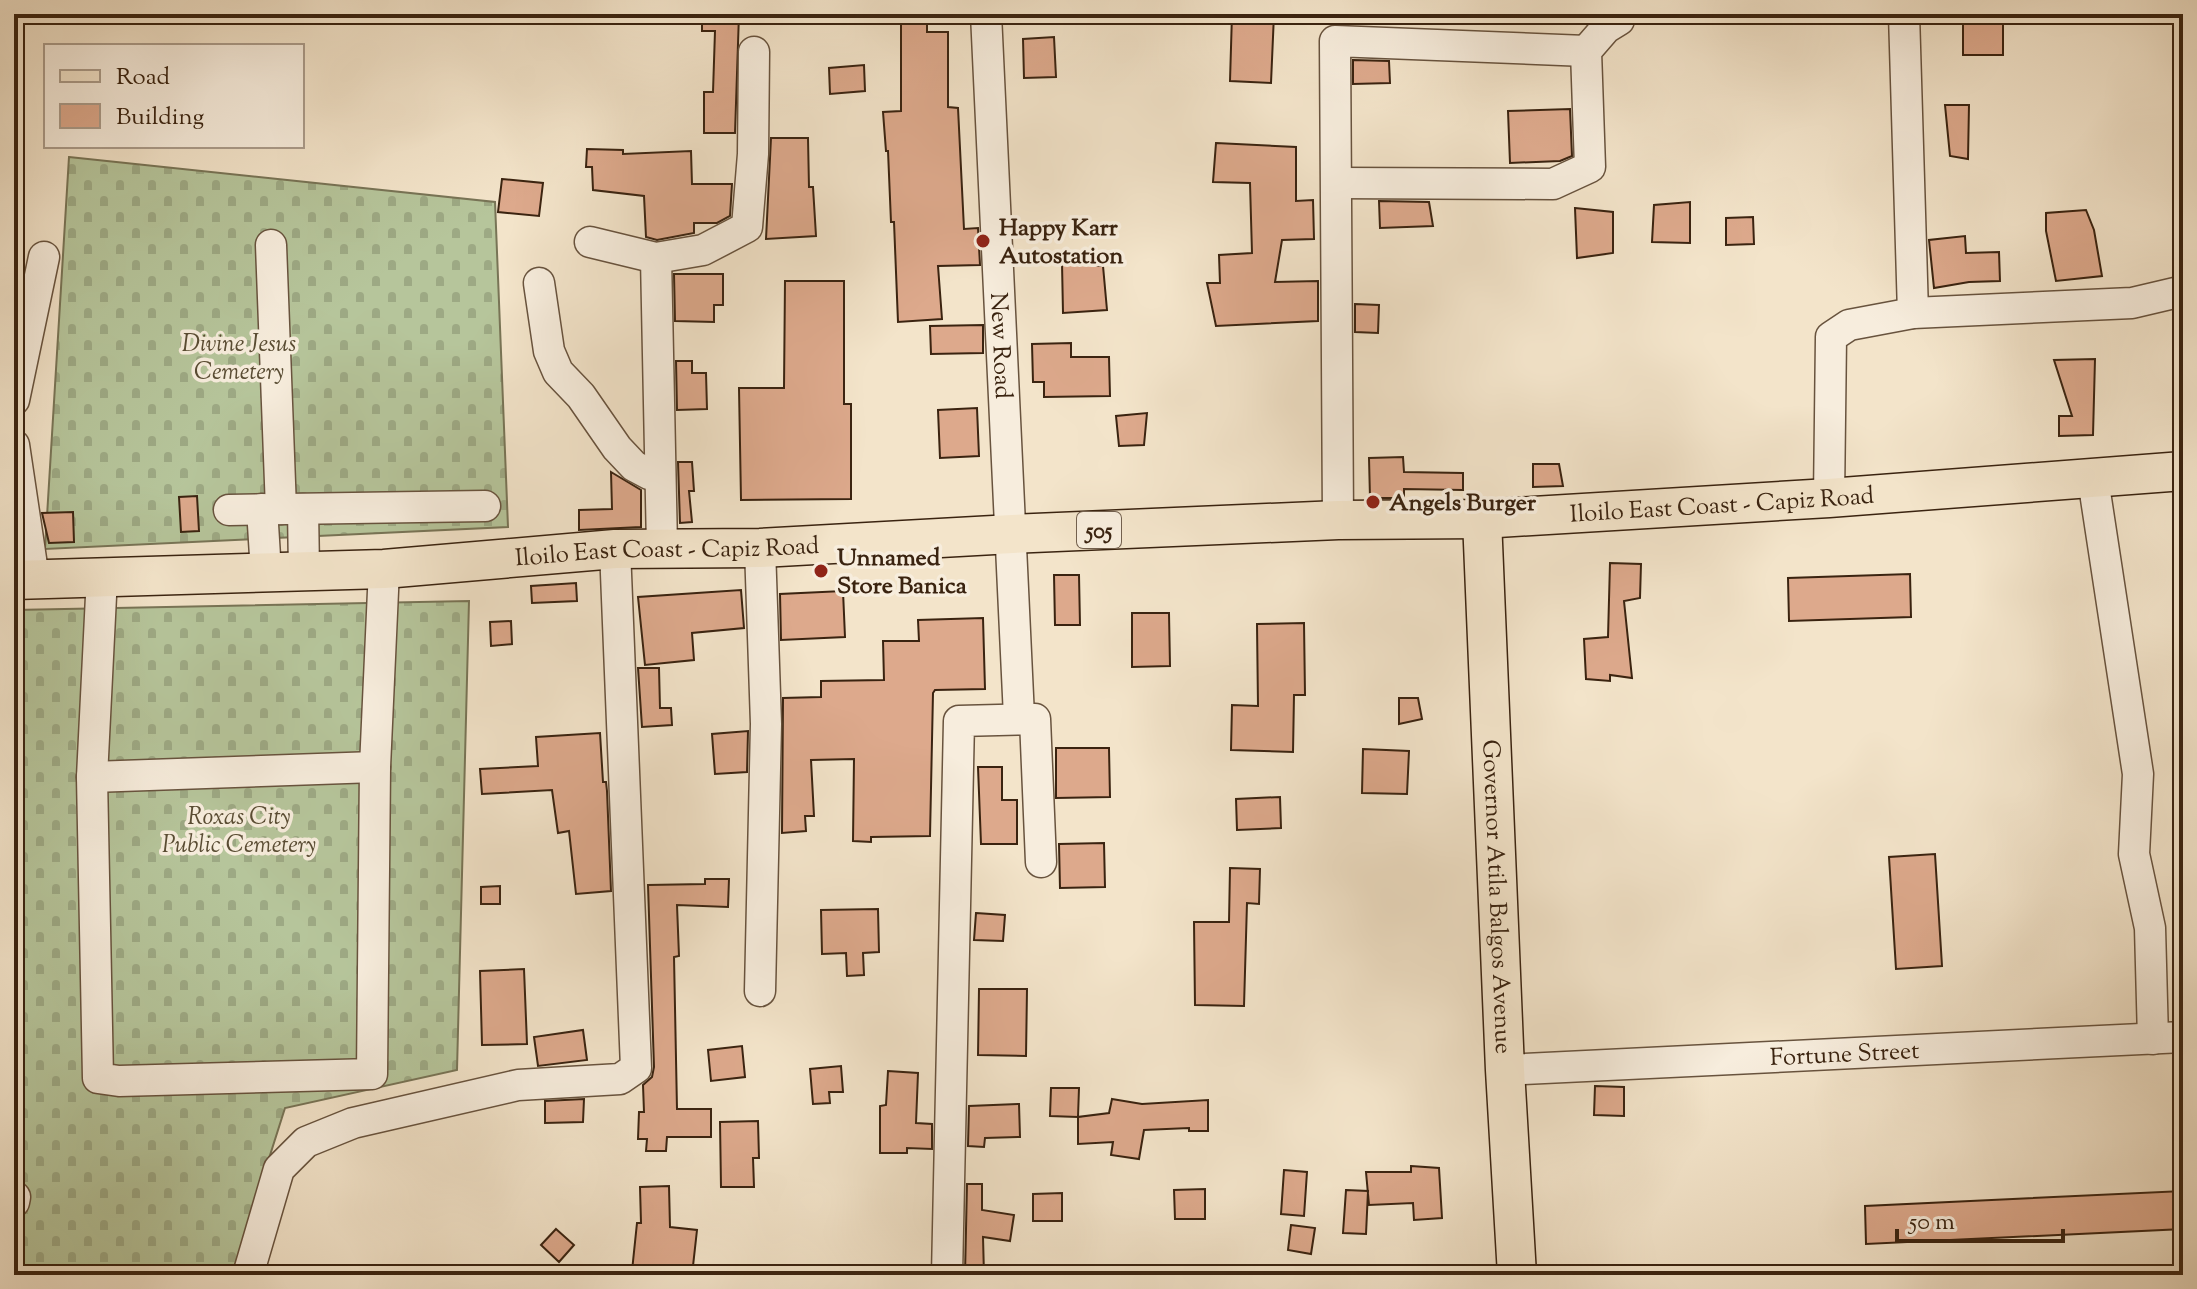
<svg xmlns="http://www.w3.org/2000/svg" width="2197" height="1289" viewBox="0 0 2197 1289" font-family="'Sorts Mill Goudy',serif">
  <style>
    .cemetery { fill: url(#cemetery-stones); stroke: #787456; stroke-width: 2 }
    .building { fill: #dda98c; stroke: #3a2310; stroke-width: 2 }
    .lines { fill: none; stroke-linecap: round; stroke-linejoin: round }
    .minor-casing { stroke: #68533e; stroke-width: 33 }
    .major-casing { stroke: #3a2310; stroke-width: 41 }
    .minor { stroke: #f7eddd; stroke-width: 30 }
    .major { stroke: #f3e4ca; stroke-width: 38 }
    .poi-dot { fill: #8f2418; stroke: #f7eddd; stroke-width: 3 }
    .labels { text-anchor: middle; stroke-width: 7; stroke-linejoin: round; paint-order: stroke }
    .shield { fill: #f7eddd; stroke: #73604e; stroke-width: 2 }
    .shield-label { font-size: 22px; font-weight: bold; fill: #3a2310 }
    .poi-label { font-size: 24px; font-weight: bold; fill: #3a2310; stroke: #f7eddd; text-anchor: start }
    .park-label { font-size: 24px; font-style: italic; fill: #594c33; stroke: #f7eddd }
    .street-label { font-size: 24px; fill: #3a2310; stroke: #f7eddd }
  </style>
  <defs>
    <pattern id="cemetery-stones" width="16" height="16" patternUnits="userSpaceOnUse" patternTransform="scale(2)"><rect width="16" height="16" fill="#b6c59b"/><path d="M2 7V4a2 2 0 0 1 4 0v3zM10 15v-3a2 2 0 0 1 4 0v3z" fill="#9da984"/></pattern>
  </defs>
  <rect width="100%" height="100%" fill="#f3e4ca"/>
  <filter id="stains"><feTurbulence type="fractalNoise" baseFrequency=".0025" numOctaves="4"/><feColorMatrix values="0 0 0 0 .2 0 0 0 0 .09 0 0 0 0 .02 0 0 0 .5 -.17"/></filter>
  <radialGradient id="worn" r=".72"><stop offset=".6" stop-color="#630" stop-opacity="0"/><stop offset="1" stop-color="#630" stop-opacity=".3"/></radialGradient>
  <path class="cemetery" d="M69 157 495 202 508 527 45 549Z
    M469 601 457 1070 285 1108 232 1275H16L21 1035 14 1034V610Z"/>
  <path class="building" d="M702 14H739L735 133H704V92H713L715 31H702Z
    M1232 14H1274L1271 83 1230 81Z
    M1963 16H2003V55H1963Z
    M901 22 927 23V32H948V107L958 108 964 229 978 228 980 265 938 266 942 319 898 322 894 222H891L888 151H886L883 112 901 111Z
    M1054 37 1056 77 1024 78 1023 39Z
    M1353 60 1389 61 1390 83 1353 84Z
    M864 65 865 91 830 94 829 68Z
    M1945 105H1969L1968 159 1950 156Z
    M1570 109 1572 156 1560 161 1510 163 1508 111Z
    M771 138H808L809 187H813L816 236 766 239Z
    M1216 143 1296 147V201L1313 200 1314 239 1282 240 1275 282 1318 281V321L1216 326 1207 283H1220L1219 255 1252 253 1250 183 1213 182Z
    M587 149 623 150V154L691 151 692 184H732L730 216 717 223H694V233L657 240 646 237 644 196 593 190 592 167H586Z
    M502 179 543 183 539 216 498 212Z
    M1379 201 1429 202 1433 226 1380 228Z
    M1690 202V243L1652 242 1654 205Z
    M1575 208 1613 212V253L1577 258Z
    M2086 210 2094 230 2102 276 2056 281 2046 231V213Z
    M1753 217 1754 244 1726 245V218Z
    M1965 236 1966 253 1999 252 2000 281 1969 282 1934 288 1929 240Z
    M1062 263 1103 266 1107 310 1063 313Z
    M674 274H723V305H714V322L675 321Z
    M785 281H844V404H851V499L741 500 739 388H784Z
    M1355 304 1379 305 1378 333 1355 332Z
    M983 325V353L931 354 930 326Z
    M1071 343V357H1109L1110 396 1044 397V382H1033L1032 344Z
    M2095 359 2093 435 2059 436V416H2072L2054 360Z
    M676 361H692V373H706L707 409 677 410Z
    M977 408 979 456 940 458 938 410Z
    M1147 413 1144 445 1119 446 1116 416Z
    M1403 457 1404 472 1463 473V490L1404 489V498H1370L1369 458Z
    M678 462H692L694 491H689L692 522 680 523Z
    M1533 464H1559L1563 486 1533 487Z
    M611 472 641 490V527L579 530V510L612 509Z
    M197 496 199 531 181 532 179 497Z
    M73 512 74 542 49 543 42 513Z
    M1610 563 1641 564 1640 598 1624 601 1632 678 1610 675V681L1586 679 1584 639 1608 637Z
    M1910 574 1911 617 1789 621 1788 578Z
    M1054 575H1079L1080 625H1055Z
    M576 583 577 601 532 603 531 586Z
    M741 590 744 628 692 633 694 660 645 665 638 597Z
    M843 591 845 637 781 640 780 594Z
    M1132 613H1169L1170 666 1132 667Z
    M983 618 985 689 935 690 933 693 930 836 871 837V842L853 841 854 759 811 760 814 816H805L806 831 782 833 783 698 821 697V681L884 680 883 641H919L918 620Z
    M511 621 512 644 491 646 490 622Z
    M1304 623 1305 695H1294L1293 752 1231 750 1232 705 1258 706 1257 624Z
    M638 668H659L660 708H671L672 725 642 727Z
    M1399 698H1418L1422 719 1399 724Z
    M748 731 747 772 715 774 712 734Z
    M600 733 603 782H606L607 791 611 891 576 894 569 831 558 833 552 790 482 794 480 769 538 766 536 737Z
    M1056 748H1109L1110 797 1056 798Z
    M1363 749 1409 751 1407 794 1362 793Z
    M978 767H1002V800H1017V844H981Z
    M1280 797 1281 828 1237 830 1236 799Z
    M1104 843 1105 887 1060 888 1059 844Z
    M1935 854 1942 966 1896 969 1889 857Z
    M1230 868 1260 869 1259 904 1247 903 1244 1006 1195 1005 1194 922H1229Z
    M705 879H729L728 907 677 905 679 956 674 957 677 1109H711V1137H667L666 1151H646L647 1139H638L639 1112H644L643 1085 652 1077 654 1067 648 885 705 884Z
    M500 886V904H481V887Z
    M878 909 879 952 863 953 864 975 847 976 846 953 822 954 821 910Z
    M976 913 1005 915 1003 941 974 940Z
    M524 969 527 1044 482 1045 480 971Z
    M979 989H1027L1026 1056 978 1055Z
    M583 1030 587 1060 538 1066 534 1037Z
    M742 1046 745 1077 711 1081 708 1050Z
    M841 1066 843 1092H829L830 1103 813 1104 810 1069Z
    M888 1071 918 1073 916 1123 932 1124V1149L907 1148V1153H880V1106L886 1105Z
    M1595 1086 1624 1087V1116L1594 1115Z
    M1051 1088H1079L1078 1117 1050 1116Z
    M584 1099 583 1122 545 1123V1101Z
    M1112 1099 1142 1104 1208 1100V1131H1189V1128L1144 1130 1139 1159 1111 1155 1113 1142 1078 1144V1117L1109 1113Z
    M1019 1104 1020 1137 985 1138 984 1147 968 1146 969 1106Z
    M758 1121 759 1158H753L754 1187H721L720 1122Z
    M1411 1166 1439 1168 1442 1218 1414 1220 1413 1203 1369 1205 1366 1172H1411Z
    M1284 1170 1307 1172 1304 1216 1281 1214Z
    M967 1184H982V1210L1014 1215 1010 1241 983 1237 984 1275H965Z
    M669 1186 670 1227 697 1230 692 1275 632 1271 637 1223H641L640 1187Z
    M1205 1189V1219H1175L1174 1190Z
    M1346 1190 1368 1191 1366 1234 1343 1233Z
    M2183 1191V1229L1866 1244 1865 1206Z
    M1062 1193V1221H1033V1194Z
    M1291 1225 1315 1228 1311 1254 1288 1250Z
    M556 1229 574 1245 559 1262 541 1245Z"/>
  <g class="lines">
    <defs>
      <g id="minor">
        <path id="s1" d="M986 14 1019 717"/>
        <path d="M1904 14 1913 313"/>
        <path d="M1337 183 1553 184 1590 167 1586 51 1606 28 1619 20"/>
        <path d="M590 242 656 258 703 250 747 227 753 154 754 52"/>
        <path d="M271 245 281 509"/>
        <path d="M656 258 662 547"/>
        <path d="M539 283 549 351 558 372 581 396 617 448 634 466 649 474 660 477"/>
        <path d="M14 400 44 257"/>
        <path d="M14 445 34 579"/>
        <path d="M2093 479 2138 774 2134 854 2150 928 2153 1039"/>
        <path d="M1829 498 1831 337 1849 325 1913 313 2132 303 2183 291"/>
        <path d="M262 509 266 572"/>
        <path d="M303 509 304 571"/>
        <path d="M229 510 485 506"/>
        <path d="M1338 520 1335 41 1586 51"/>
        <path d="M102 576 92 777 98 1078 119 1081 372 1074 375 767 384 569"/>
        <path d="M92 777 375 767"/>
        <path d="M760 991 766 724 760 548"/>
        <path id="s2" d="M1505 1070 2183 1037"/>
        <path d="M14 1202 15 1197"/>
        <path d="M248 1275 279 1169 306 1142 353 1123 518 1085 620 1079 636 1068 615 549"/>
        <path d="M947 1275 959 721 1035 719 1041 862"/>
      </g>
      <g id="major">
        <path id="s3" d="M1482 519 1505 1070 1517 1275"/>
        <path id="s4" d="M14 580 384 569 615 549 760 548 1012 534 1338 520 1482 519 1829 498 2183 471"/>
      </g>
    </defs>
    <use href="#minor" class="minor-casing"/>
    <use href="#major" class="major-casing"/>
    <use href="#minor" class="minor"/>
    <use href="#major" class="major"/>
  </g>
  <g class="poi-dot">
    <circle cx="983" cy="241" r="8"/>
    <circle cx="1373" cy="502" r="8"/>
    <circle cx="821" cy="571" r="8"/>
  </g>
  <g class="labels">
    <rect class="shield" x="1077" y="512" width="44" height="36" rx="6"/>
    <g class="shield-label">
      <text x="1099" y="538">505</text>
    </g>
    <g class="poi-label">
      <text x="999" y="235">Happy Karr<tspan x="999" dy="28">Autostation</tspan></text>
      <text x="1389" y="510">Angels Burger</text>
      <text x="837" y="565">Unnamed<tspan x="837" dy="28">Store Banica</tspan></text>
    </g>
    <g class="park-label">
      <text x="239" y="351">Divine Jesus<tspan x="239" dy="28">Cemetery</tspan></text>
      <text x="239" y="824">Roxas City<tspan x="239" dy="28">Public Cemetery</tspan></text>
    </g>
    <g class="street-label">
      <text dy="8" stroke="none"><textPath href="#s1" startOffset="332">New Road</textPath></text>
      <text dy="8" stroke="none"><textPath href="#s4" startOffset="1710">Iloilo East Coast - Capiz Road</textPath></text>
      <text dy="8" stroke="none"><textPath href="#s4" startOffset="654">Iloilo East Coast - Capiz Road</textPath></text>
      <text dy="8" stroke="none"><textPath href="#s3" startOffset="378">Governor Atila Balgos Avenue</textPath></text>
      <text dy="8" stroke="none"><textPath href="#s2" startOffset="340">Fortune Street</textPath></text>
    </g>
  </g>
  <rect width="2197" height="1289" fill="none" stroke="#f3e4ca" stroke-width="48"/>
  <rect x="16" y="16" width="2165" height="1257" fill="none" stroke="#3a2310" stroke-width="4"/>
  <rect x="24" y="24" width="2149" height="1241" fill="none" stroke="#3a2310" stroke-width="2"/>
  <rect x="44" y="44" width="260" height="104" fill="#f7eddd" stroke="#ab9c8b" stroke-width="2"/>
  <rect x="60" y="70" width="40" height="12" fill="#f3e4ca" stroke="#ab9c8b" stroke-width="2"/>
  <text x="116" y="84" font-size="24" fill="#3a2310">Road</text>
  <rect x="60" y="104" width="40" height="24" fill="#dda98c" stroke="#ab9c8b" stroke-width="2"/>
  <text x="116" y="124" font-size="24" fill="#3a2310">Building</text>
  <path d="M1897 1229v12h166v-12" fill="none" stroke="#3a2310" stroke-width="4"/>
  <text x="1909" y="1229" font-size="24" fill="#3a2310" stroke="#f7eddd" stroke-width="6" paint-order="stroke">50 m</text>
  <rect width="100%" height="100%" filter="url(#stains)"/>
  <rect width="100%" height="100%" fill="url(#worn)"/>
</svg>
